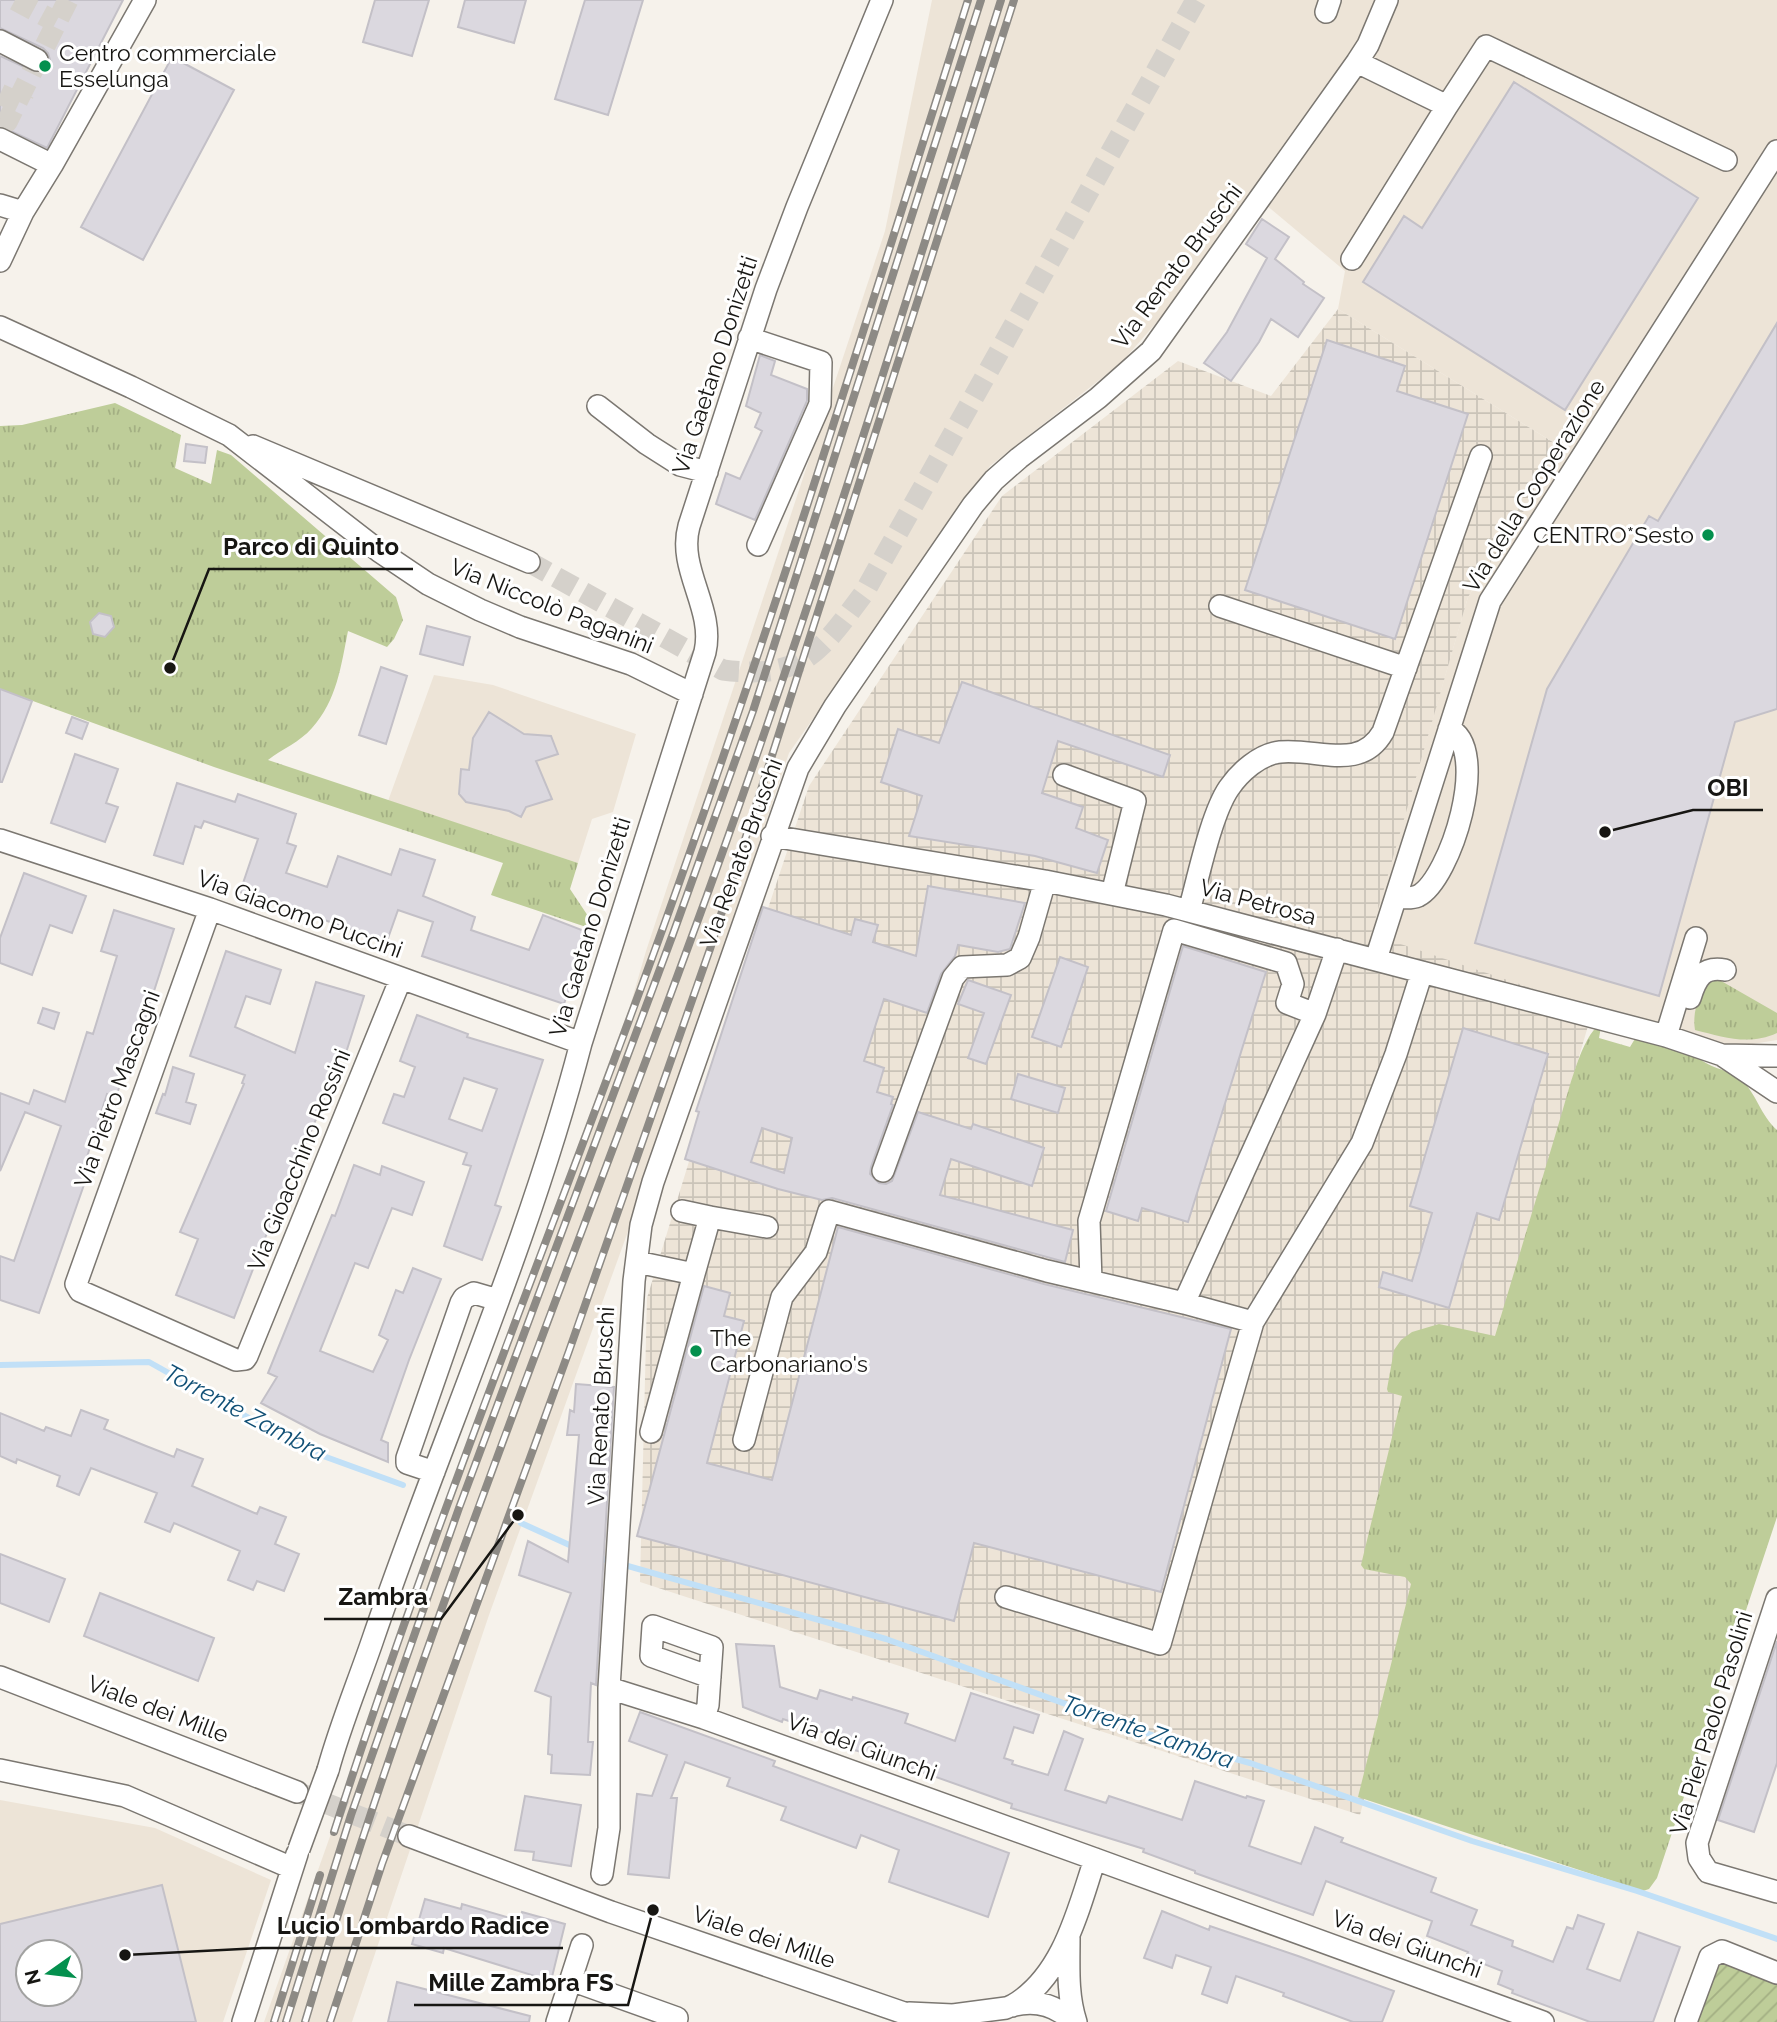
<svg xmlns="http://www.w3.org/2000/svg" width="1777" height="2022" viewBox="0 0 1777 2022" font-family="Raleway,sans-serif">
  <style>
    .built { fill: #ede4d7; fill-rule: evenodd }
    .industrial { fill: url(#industrial-grid) }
    .grass { fill: url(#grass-tufts) }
    .garden { fill: url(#garden-furrows) }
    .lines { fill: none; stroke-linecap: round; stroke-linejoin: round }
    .stream { stroke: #c1e0f7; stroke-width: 6 }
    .building { fill: #dbd8df; stroke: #c3c0c7; stroke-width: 2; fill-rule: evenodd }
    .minor-tunnel { stroke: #d5d1cb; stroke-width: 21; stroke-dasharray: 21 10; stroke-linecap: butt }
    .minor-casing { stroke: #7b7771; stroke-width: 24 }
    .minor { stroke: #fff; stroke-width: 21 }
    .rail-casing { stroke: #8d8a85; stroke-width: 8 }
    .rail { stroke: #fff; stroke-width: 5; stroke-dasharray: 16; stroke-linecap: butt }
    .minor-bridge-casing { stroke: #7b7771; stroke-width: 24; stroke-linecap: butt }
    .minor-bridge { stroke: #fff; stroke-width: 21 }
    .poi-dot { fill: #04904e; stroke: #fff; stroke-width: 2.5 }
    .labels { text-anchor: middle; stroke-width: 6; stroke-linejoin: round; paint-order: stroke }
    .poi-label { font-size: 23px; fill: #171613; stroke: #fff; text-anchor: start }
    .street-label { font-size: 23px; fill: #171613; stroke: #fff }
    .water-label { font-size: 24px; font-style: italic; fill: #115076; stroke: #fff }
    .leader { fill: none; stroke: #171613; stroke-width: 2.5 }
    .callout-dot { fill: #171613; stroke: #fff; stroke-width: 2.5 }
    .callout-label { font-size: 24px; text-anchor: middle; font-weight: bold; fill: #171613; stroke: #fff; stroke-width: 6; stroke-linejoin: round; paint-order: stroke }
  </style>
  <defs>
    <pattern id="industrial-grid" width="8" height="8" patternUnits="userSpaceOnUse" patternTransform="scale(1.75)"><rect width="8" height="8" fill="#ede4d7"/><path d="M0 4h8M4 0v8" fill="none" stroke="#cac3b8"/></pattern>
    <pattern id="grass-tufts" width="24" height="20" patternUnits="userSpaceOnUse" patternTransform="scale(1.75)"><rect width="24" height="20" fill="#becd99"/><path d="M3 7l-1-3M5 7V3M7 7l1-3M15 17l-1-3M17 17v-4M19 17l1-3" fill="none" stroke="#a3af83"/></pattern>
    <pattern id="garden-furrows" width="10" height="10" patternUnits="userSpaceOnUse" patternTransform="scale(1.75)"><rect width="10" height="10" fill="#becd99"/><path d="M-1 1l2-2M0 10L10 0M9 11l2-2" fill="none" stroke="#a3af83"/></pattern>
  </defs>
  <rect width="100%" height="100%" fill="#f6f2eb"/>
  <path class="built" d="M932 0H1777V1040L1728 1048 1593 1009 1370 935 1468 597 1564 449 1338 309 1345 271 1254 195 1170 307 1121 363 990 466 789 753 647 1179 489 1615 352 2022H264L525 1288 630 1006 646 951 885 231Z
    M434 675 493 685 636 734 613 812 592 819 578 863 388 801Z
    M0 1800 155 1828 271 1880 223 2022H0ZM28 1952H70V1994H28Z"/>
  <path class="industrial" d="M1338 309 1564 449 1468 597 1371 934 1593 1009 1493 1350 1420 1578 1360 1815 640 1582 647 1298 755 947 809 786 1002 496 1178 361 1271 396Z"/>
  <path class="grass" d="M115 403 181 435 175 468 211 484 217 450 231 455 396 597 403 620 394 639 387 647 348 631C341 666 337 700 312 728 300 742 282 749 268 760L578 863 570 889 598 931 491 895 503 863 214 767 0 689V426L22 425Z
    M1716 978 1777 1013V1033C1749 1046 1723 1037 1695 1030 1692 1012 1699 996 1707 980Z
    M1597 1027H1601L1599 1038 1630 1047 1636 1037 1697 1055C1705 1068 1729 1069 1741 1079 1756 1093 1761 1116 1777 1130V1517L1657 1878 1649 1889 1643 1891 1358 1797 1411 1584 1405 1577 1364 1569 1361 1565 1402 1396 1388 1392 1387 1389 1394 1350 1401 1340 1412 1332 1439 1324 1495 1336C1516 1266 1537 1196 1558 1126 1566 1102 1579 1042 1597 1027Z"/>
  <path class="garden" d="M1718 1961 1777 1981V2022H1693Z"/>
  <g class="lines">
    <path class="stream" d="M0 1365 149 1362 304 1449 403 1485
      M521 1523 576 1548
      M596 1557 886 1639 1160 1738 1250 1763 1472 1841 1637 1891 1777 1939"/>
  </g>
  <path class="building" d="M0 0H123L47 148 0 126V56L37 73 45 71 50 60 48 53 43 48 0 28Z
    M375 0H429L412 56 363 42Z
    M465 0H526L514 43 458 27Z
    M585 0H643L608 115 555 99Z
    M172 57 234 90 143 260 81 227Z
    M1514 82 1698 198 1565 410 1363 282 1404 216 1422 228Z
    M1262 219 1289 237 1275 259 1304 282 1303 284 1324 298 1298 337 1271 319 1259 342 1231 381 1204 363 1227 332 1267 258 1246 244Z
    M1777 323V709L1735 722 1659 996 1475 943 1547 689 1649 516 1658 521Z
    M1327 340 1405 366 1397 391 1468 414 1395 639 1245 590Z
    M760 355 775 361 771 375 807 389V401L755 520 716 504 726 473 740 479 762 431 755 427 761 413 746 406Z
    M186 444 207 447 205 463 184 461Z
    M99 613 111 616 114 627 105 637 93 634 90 622Z
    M427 626 470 637 463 665 420 654Z
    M381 667 407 676 386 744 359 735Z
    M962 682 1170 755 1163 777 1058 741 1042 793 1083 807 1076 828 1108 840 1097 873 1035 856 909 836 922 796 881 782 898 729 939 743Z
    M0 689 32 701 2 782H0Z
    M489 712 524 734 551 736 558 754 536 761 552 799 526 807 521 817 509 811 466 802 459 794 461 769 469 770 473 738Z
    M72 717 88 723 82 739 66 733Z
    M75 754 118 769 106 803 118 807 105 842 51 823Z
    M177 783 235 802 238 794 296 814 287 843 296 846 286 873 327 887 338 856 391 875 400 849 435 860 423 896 475 917 471 930 529 950 543 915 587 932 564 1004 422 956 433 922 398 910 387 941 240 892 258 839 204 821 201 828 195 826 183 864 154 855Z
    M24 873 86 896 72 933 50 925 32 975 0 963V938Z
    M928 886 1025 903 1010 949 998 952 958 945 955 956 941 974 927 1013 884 999 864 1061 884 1068 877 1092 893 1097 891 1104 893 1105 871 1167 870 1174 879 1183 886 1184 892 1181 918 1112 971 1129 973 1124 1044 1148 1032 1186 951 1159 940 1195 1073 1230 1065 1262 832 1198 822 1200 778 1189 685 1159 699 1112 696 1111 763 907 851 935 855 919 878 925 873 942 916 956ZM762 1128 792 1138 784 1173 751 1162Z
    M114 910 174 929 145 1019 142 1018 116 1097 107 1094 86 1160 92 1162 39 1313 0 1300V1256L14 1261 61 1126 25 1112 0 1171V1093L29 1104 34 1090 65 1102 87 1032 93 1034 117 956 101 951Z
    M1183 946 1266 972 1188 1222 1142 1208 1138 1221 1106 1211Z
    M226 951 281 970 270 1004 246 996 235 1027 295 1053 316 982 364 996 344 1059 339 1057 317 1117 298 1162 295 1161 234 1318 176 1295 198 1239 180 1232 244 1084 242 1083 245 1075 190 1056Z
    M1060 957 1088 967 1061 1047 1032 1037Z
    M968 980 1011 995 986 1064 968 1058 984 1013 958 1004Z
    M43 1008 59 1013 54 1029 38 1023Z
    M417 1015 468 1034 467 1037 543 1060 495 1205 501 1207 482 1260 444 1246 471 1166 463 1164 467 1153 383 1123 394 1094 404 1097 415 1067 400 1061ZM464 1078 497 1089 482 1131 449 1119Z
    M1463 1028 1548 1054 1499 1220 1477 1213 1449 1308 1379 1287 1383 1272 1412 1281 1432 1213 1410 1206Z
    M173 1067 194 1074 186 1102 196 1105 190 1124 156 1113 163 1094 165 1095Z
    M1018 1074 1065 1088 1058 1113 1011 1099Z
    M354 1165 380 1175 382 1166 424 1182 412 1215 392 1208 368 1268 355 1263 320 1351 373 1372 388 1340 379 1335 396 1290 403 1293 413 1268 441 1279 409 1360 381 1440 388 1443V1462L320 1434 261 1403 277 1377 268 1373 332 1215 335 1216Z
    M838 1227 1044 1284 1231 1329 1161 1592 974 1543 954 1621 637 1536 704 1286 730 1293 724 1316 744 1321 707 1463 772 1480Z
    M576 1384 614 1387 596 1685 591 1683 588 1742H593L590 1775 551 1773 552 1755 548 1754 551 1697 535 1691 571 1593 519 1575 528 1541 568 1562 579 1435H567L570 1410 574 1412Z
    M81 1410 108 1420 104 1429 146 1446 174 1457 177 1449 203 1459 192 1486 257 1514 260 1507 286 1517 275 1544 299 1554 284 1591 257 1581 253 1590 228 1580 240 1551 174 1523 170 1532 145 1522 157 1493 91 1468 79 1495 57 1486 60 1476 17 1459 16 1463 0 1456V1413L44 1431 46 1427 71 1436Z
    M0 1554 65 1579 49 1622 0 1603Z
    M100 1593 214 1638 198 1681 84 1636Z
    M1777 1641V1763L1754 1832 1718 1820Z
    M736 1644 774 1646 780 1687 817 1699 820 1690 852 1700 853 1697 908 1714 905 1723 955 1741 971 1693 1039 1715 1033 1733 1014 1727 1004 1758 1013 1761 1012 1764 1048 1775 1064 1731 1083 1739 1065 1790 1106 1803 1109 1796 1182 1820 1195 1781 1246 1798 1247 1796 1264 1801 1249 1846 1301 1864 1315 1827 1343 1838 1341 1842 1436 1878 1431 1892 1477 1910 1471 1925 1513 1941 1512 1946 1553 1962 1567 1927 1573 1929 1578 1915 1604 1924 1587 1969 1620 1981 1638 1932 1680 1947 1653 2022H1590L1512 1993 1513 1990 1498 1984 1502 1971 1466 1957 1468 1952 1427 1936 1432 1921 1326 1881 1313 1915 1195 1873V1871L1143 1852 1144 1849 1011 1808 1012 1804 874 1755 846 1748 849 1741 783 1719 782 1722 743 1707Z
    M640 1712 775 1761 773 1766 1009 1853 988 1917 889 1882 899 1850 861 1835 856 1848 781 1820 786 1807 727 1786 730 1778 685 1762 671 1798H677L669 1878 628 1874 637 1794 652 1796 667 1755 629 1741Z
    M525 1796 581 1805 571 1866 533 1860 534 1852 515 1850Z
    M162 1885 196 2022H0V1924ZM28 1952H70V1994H28Z
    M425 1899 461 1909 462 1904 520 1921 522 1912 565 1924 551 1981 444 1948 443 1953 412 1944Z
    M1162 1911 1209 1930 1210 1926 1298 1956 1394 1991 1382 2022H1353L1283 1996 1284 1993 1236 1976 1227 2003 1202 1994 1211 1967 1176 1955 1172 1968 1144 1958Z
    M397 1982 530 2016 529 2022H388Z"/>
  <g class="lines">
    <path class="minor-tunnel" d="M15 0 56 22
      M0 94 19 103 24 93
      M0 119 7 122 68 0
      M529 562 723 670C803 680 820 652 864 593L1196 0
      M297 1792 409 1836"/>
    <defs>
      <path id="minor" d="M1326 12 1330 0
        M0 41 37 60
        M1357 62 1447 106 1486 46 1726 160
        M0 139 52 165
        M0 205 23 212
        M1352 259 1447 106
        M0 261 23 212 52 165 145 0
        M0 327 131 387 229 435 379 551 428 584 480 610 520 627 631 664 692 694
        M749 338 821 362 820 404 758 545
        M598 406 647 444 680 465 707 472
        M253 446 529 562
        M1220 606 1406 668
        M1064 775 1135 801 1112 894
        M772 836 1045 881 1166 905 1666 1036 1722 1055 1777 1092
        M0 840 210 909 581 1043
        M1396 897C1403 898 1411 899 1418 896 1451 879 1491 748 1449 729
        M210 909 76 1284 80 1291 236 1360 245 1359 247 1356 401 978
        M1189 911C1198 879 1211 814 1229 788 1240 772 1260 754 1280 752 1318 748 1360 772 1383 732L1481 456
        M1376 959 1490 601 1777 151
        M1690 998C1696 978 1703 966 1725 970
        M1666 1036 1696 938
        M1722 1055 1777 1056
        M883 1171 953 978 962 967 1007 965 1020 958 1029 937 1045 881
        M682 1211 710 1217
        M637 1262 694 1274 651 1432
        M694 1274 710 1217 767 1227
        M1091 1281 1089 1221 1174 930 1286 963 1293 984 1287 1003 1315 1014
        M1253 1322 1362 1143 1396 1054 1422 972
        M744 1440 782 1297 816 1252 829 1211 1047 1271 1184 1303 1315 1014 1337 949
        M434 1472 407 1463V1458L461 1303 464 1298 474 1293 498 1300
        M1006 1597 1160 1644 1253 1322 1184 1303
        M1777 1599 1697 1843 1699 1858 1708 1872 1777 1892
        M0 1677 297 1792
        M609 1688 704 1718 1095 1859 1543 2022
        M704 1718 708 1705 712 1647 653 1626 651 1656 710 1677
        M0 1770 125 1796 292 1868
        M328 1770C340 1726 358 1683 373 1639 441 1440 528 1247 581 1043L705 652C715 608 677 569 689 526L766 289 797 207 882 0
        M409 1836 611 1912 904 2013 923 2022
        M602 1874 609 1828V1688L634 1281 641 1225 653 1182 798 768 835 706 973 505 994 480 1019 458 1098 398 1151 351 1357 62 1368 45 1387 0
        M1069 1938C1069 1966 1067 1995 1076 2022
        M571 1980 677 2018 676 2022
        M1011 2006C1035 1999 1056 2005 1073 2022
        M1012 2006C1063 1977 1078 1910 1095 1859
        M909 2013 953 2015 1006 2008
        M243 2022 297 1854
        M557 2022 582 1945
        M1686 2022 1710 1957 1722 1951 1777 1973"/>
    </defs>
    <use href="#minor" class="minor-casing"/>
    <use href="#minor" class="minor"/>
    <defs>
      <path id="rail" d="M334 1832C432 1526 554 1228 664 925 774 620 870 310 968 0
        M274 2022 320 1875
        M286 2022 351 1815 459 1508 673 934 753 711 981 0
        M305 2022C414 1655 559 1299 691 939 805 630 902 315 1001 0
        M330 2022 382 1864 569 1351 710 949 1014 0"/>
    </defs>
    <use href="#rail" class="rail-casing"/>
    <use href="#rail" class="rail"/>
    <defs>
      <path id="minor-bridge" d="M299 1849 328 1770"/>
    </defs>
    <use href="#minor-bridge" class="minor-bridge-casing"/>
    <use href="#minor-bridge" class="minor-bridge"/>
  </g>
  <g class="poi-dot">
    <circle cx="45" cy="66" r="7"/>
    <circle cx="1708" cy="535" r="7"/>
    <circle cx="696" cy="1351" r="7"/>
  </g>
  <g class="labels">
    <g class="poi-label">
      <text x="59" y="61">Centro commerciale<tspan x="59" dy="26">Esselunga</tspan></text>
      <text x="1694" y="543" text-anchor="end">CENTRO*Sesto</text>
      <text x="710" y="1346">The<tspan x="710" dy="26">Carbonariano's</tspan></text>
    </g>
    <g class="street-label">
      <text transform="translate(1177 266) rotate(-53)" y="8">Via Renato Bruschi</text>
      <text transform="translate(715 365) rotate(-72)" y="8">Via Gaetano Donizetti</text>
      <text transform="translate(1534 486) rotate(-58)" y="8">Via della Cooperazione</text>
      <text transform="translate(552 606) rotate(22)" y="8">Via Niccolò Paganini</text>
      <text transform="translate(741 853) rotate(-70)" y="8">Via Renato Bruschi</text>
      <text transform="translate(1258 902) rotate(15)" y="8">Via Petrosa</text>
      <text transform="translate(300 914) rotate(20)" y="8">Via Giacomo Puccini</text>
      <text transform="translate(590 927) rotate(-73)" y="8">Via Gaetano Donizetti</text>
      <text transform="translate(117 1089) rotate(-70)" y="8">Via Pietro Mascagni</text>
      <text transform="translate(299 1160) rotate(-68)" y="8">Via Gioacchino Rossini</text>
      <text transform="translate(601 1406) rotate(-87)" y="8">Via Renato Bruschi</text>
      <text transform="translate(158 1709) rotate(21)" y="8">Viale dei Mille</text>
      <text transform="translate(1711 1723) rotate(-73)" y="8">Via Pier Paolo Pasolini</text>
      <text transform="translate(862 1747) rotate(20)" y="8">Via dei Giunchi</text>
      <text transform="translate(764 1937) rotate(19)" y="8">Viale dei Mille</text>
      <text transform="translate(1407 1944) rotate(20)" y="8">Via dei Giunchi</text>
    </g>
    <g class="water-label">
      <text transform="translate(245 1413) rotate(28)" y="8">Torrente Zambra</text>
      <text transform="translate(1148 1732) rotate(19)" y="8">Torrente Zambra</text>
    </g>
  </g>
  <path class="leader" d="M170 668L209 569H413M1605 832L1693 810H1763M518 1515L441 1619H324M125 1955L262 1948H563M653 1910L628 2005H414"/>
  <g class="callout-dot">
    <circle cx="170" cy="668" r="7"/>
    <circle cx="1605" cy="832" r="7"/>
    <circle cx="518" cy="1515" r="7"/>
    <circle cx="125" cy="1955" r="7"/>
    <circle cx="653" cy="1910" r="7"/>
  </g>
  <g class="callout-label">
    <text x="311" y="555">Parco di Quinto</text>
    <text x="1728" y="796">OBI</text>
    <text x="383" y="1605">Zambra</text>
    <text x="413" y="1934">Lucio Lombardo Radice</text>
    <text x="521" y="1991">Mille Zambra FS</text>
  </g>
  <g transform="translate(49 1973) rotate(256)"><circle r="33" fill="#ffffff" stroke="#a2a2a1" stroke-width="2"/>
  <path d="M0-5L12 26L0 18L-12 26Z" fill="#04904e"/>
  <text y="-10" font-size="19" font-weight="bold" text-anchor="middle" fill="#171613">N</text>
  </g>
</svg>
